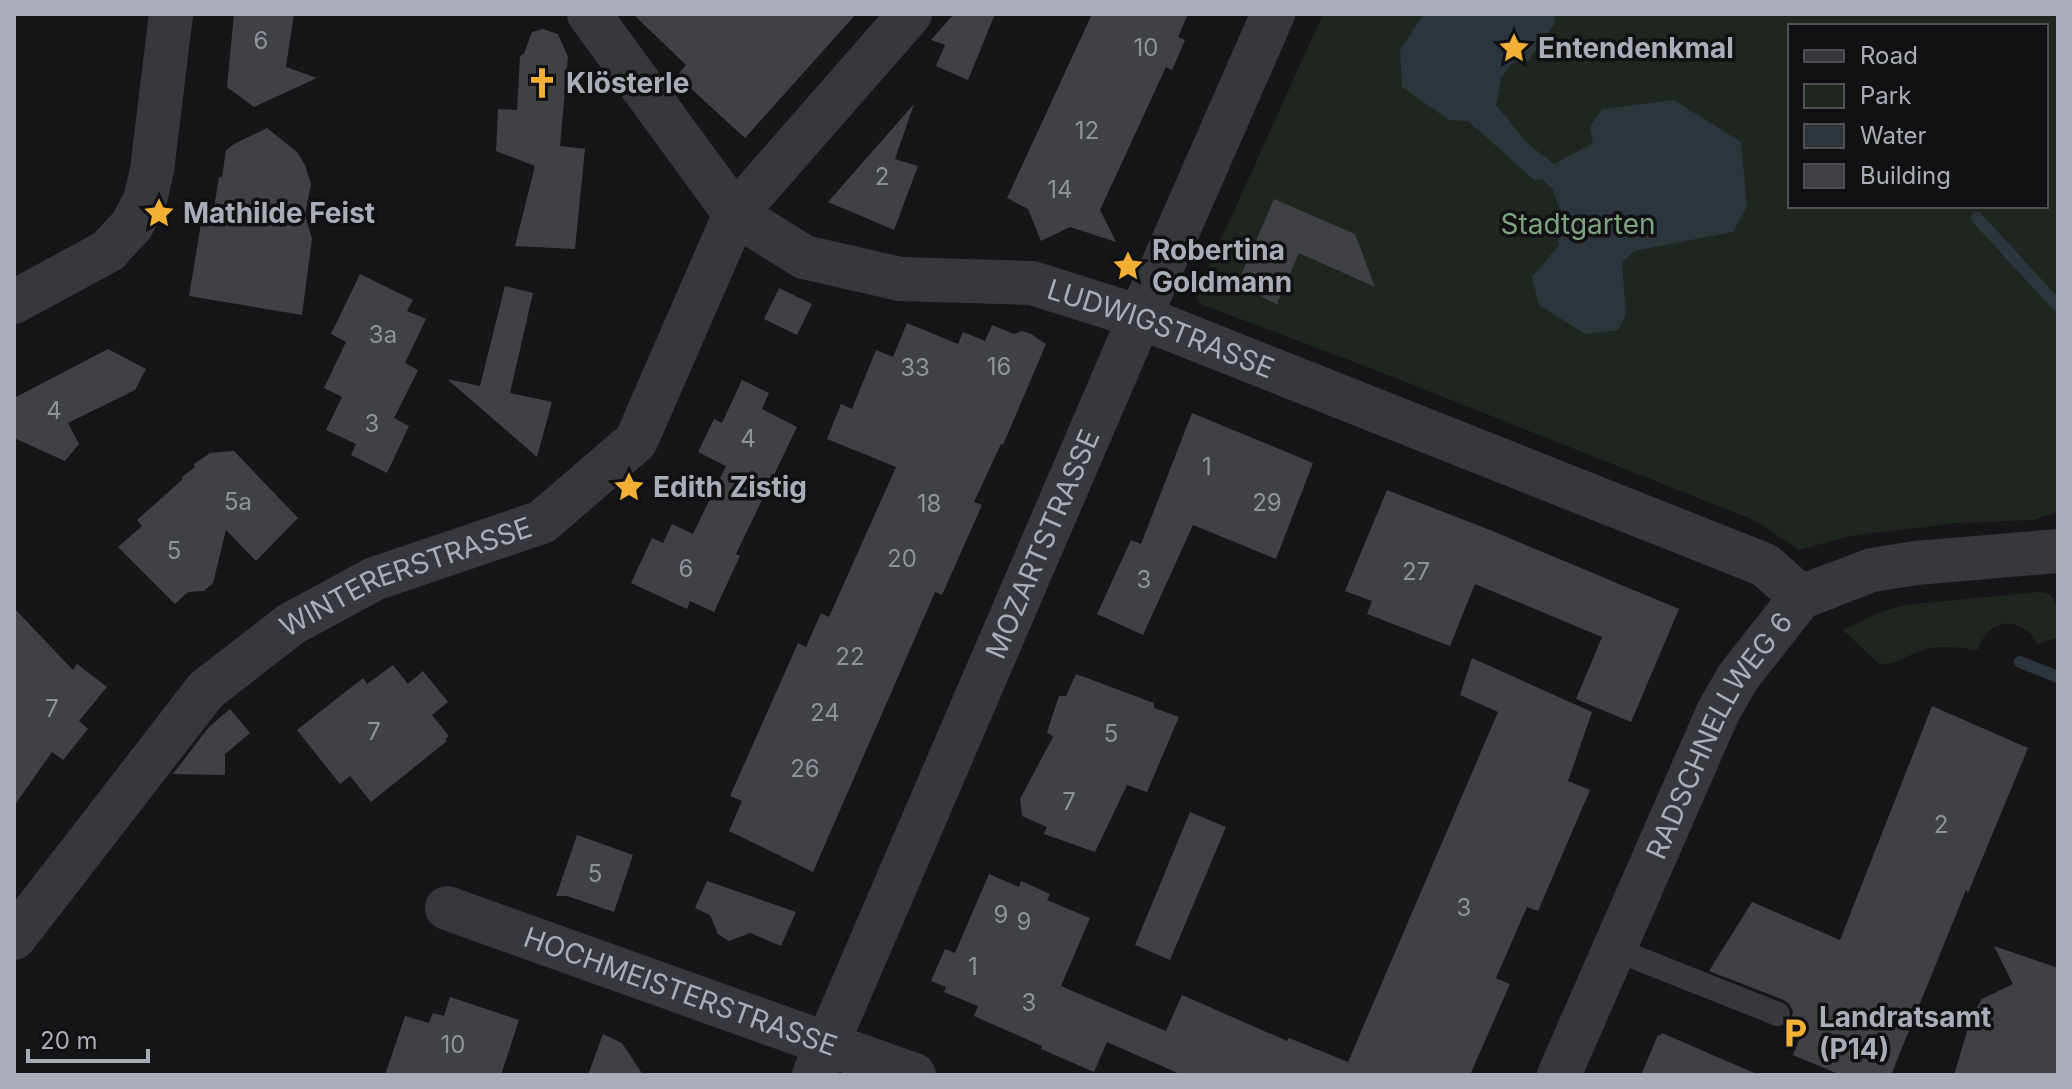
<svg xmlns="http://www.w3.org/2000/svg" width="2072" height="1089" viewBox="0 0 2072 1089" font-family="Inter,sans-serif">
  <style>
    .green { fill: #1e261f; fill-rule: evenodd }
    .water { fill: #2c353c }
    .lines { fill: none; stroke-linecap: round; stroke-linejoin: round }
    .stream { stroke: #2c353c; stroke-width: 12 }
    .building { fill: #404145 }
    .service { stroke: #37383d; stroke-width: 24 }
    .minor { stroke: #37383d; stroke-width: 44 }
    .labels { text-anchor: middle; stroke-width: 7; stroke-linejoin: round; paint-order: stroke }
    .number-label { font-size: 24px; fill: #8e929b }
    .poi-label { font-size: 28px; font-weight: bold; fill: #a8adb8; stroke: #111113; text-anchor: start }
    .park-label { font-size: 28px; fill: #7fa381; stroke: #111113 }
    .street-label { font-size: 28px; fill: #a8adb8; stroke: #111113 }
  </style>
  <rect width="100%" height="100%" fill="#161618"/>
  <path class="green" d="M1323 14H2058V512L2033 520 1957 523 1850 536 1799 550 1756 521 1388 375 1203 305 1196 298 1199 288ZM1790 26H2046V206H1790Z
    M2038 592 2050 594 2058 609V637L2038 644C2028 625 2005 616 1988 632 1983 637 1980 644 1978 650 1958 648 1940 644 1921 651 1902 657 1901 664 1879 664L1843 630 1878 613 1904 605Z"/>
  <path class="water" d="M1424 14H1554L1555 23 1528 61 1512 63 1501 78 1496 105 1527 143 1554 164 1593 143 1590 126 1602 109 1674 100 1741 142 1747 206 1733 232 1634 251 1622 262 1626 314 1618 330 1585 334 1539 305 1532 277 1559 245 1555 219 1560 210 1552 188 1542 179 1534 180 1468 121 1449 120 1402 87 1400 50Z"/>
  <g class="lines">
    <path class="stream" d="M1977 218 2058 306
      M2020 662 2058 677"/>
  </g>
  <path class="building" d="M234 14H294L286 67 317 78 254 107 227 87Z
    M633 14H856L745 138 677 76 686 65Z
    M954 14H995L968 80 936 66 945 45 931 40Z
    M1092 14H1188L1178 37 1185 40 1172 70 1166 67 1100 210 1116 242 1070 227 1041 241 1028 209 1007 198Z
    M543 29 558 34 568 57 560 146 585 149 575 249 515 246 535 166 496 151 498 109 517 110 520 56 524 54 532 32Z
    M914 104 895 159 918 166 894 230 828 202Z
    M267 128 297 152 305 165 311 184 305 215 312 239 302 315 189 296 204 206 214 208 219 177H222L226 150 234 144Z
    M1274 199 1355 234 1375 287 1299 253 1277 304 1237 285Z
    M360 274 413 300 407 311 426 319 405 363 418 370 394 418 409 426 387 473 351 455 356 444 326 430 342 397 324 388 346 342 331 334Z
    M505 286 533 293 510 393 552 402 537 457 447 379 480 386Z
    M779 288 812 304 797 335 764 319Z
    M907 323 958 344 963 332 985 341 992 325 1014 334 1021 331 1031 334 1046 344 1003 445 1001 444 974 502 982 505 942 595 935 592 813 872 729 831 742 801 730 796 798 643 806 647 821 613 829 617 896 467 827 439 841 404 852 409 876 350 893 357Z
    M108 349 146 369 135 390 68 423 79 444 65 461 14 438V398Z
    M742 380 769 393 762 409 797 427 736 554 740 556 714 612 690 601 687 609 631 583 652 538 663 543 672 524 693 534 726 466 698 452 714 419 722 423Z
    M1192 413 1313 463 1276 559 1193 525 1143 635 1097 614 1131 540 1141 544Z
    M234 451 298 518 256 561 226 530 213 583 204 591 188 592 175 604 118 547 142 526 137 520 183 479 181 478 195 467 194 464 210 453Z
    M1387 490 1495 532 1679 609 1631 722 1576 699 1602 637 1475 584 1450 646 1367 614 1372 601 1345 591Z
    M14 608 73 670 77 664 107 687 79 721 88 729 63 760 52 752 14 806Z
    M1472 658 1592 712 1568 781 1590 790 1538 911 1527 907 1496 978 1510 984 1470 1075H1182L1107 1042 1094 1072 1041 1049 1042 1046 974 1016 978 1006 944 992 946 987 931 981 945 949 955 953 989 874 1019 887 1021 881 1050 894 1047 900 1090 918 1061 986 1166 1031 1182 995 1287 1041 1289 1038 1348 1062 1498 712 1460 695Z
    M393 665 408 684 423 671 448 702 432 715 449 736 445 739 447 741 371 802 350 776 340 784 297 730 363 678 367 684Z
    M1076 674 1154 703V708L1179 717 1147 792 1127 785 1095 852 1044 834 1047 827 1022 816 1021 806 1020 799 1053 737 1047 732 1059 696H1066Z
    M1932 706 2028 748 1968 893 1966 890 1891 1075H1841L1793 1055 1806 1023 1792 1017 1793 1011 1789 1004 1784 1000 1709 971 1752 902 1840 940Z
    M230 709 250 733 225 754V775L173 774 208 728Z
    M1190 812 1226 827 1170 960 1135 945Z
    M577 835 633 855 614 912 567 896H556Z
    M707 881 796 912 781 946 750 933 729 941 718 934 710 915 695 908Z
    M1994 946 2058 968V1075H1954L1971 1018 1982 999 2013 984Z
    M450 997 519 1020 501 1075H385L405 1016 429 1023 433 1013 444 1016Z
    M1662 1033 1759 1075H1641L1658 1035 1660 1036Z
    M603 1034 622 1043 643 1075H588Z"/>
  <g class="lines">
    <path class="service" d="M1614 949 1778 1014"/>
    <g class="minor">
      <path id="s1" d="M589 14 735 214 804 257 900 279 1032 283 1140 317 1765 565 1801 597 1872 570 1916 563 2058 551"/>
      <path d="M14 302 108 251 132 225 145 200 152 170 171 14"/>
      <path id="s2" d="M447 908 914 1075"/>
      <path id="s3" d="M14 938 206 690 291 624 374 579 542 522 636 441 735 214 910 14"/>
      <path id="s4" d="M814 1075 1140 317 1273 14"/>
      <path id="s5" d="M1559 1075 1718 712 1738 677 1801 597 1828 587"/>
    </g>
  </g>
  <defs>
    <symbol id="sight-bare" viewBox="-9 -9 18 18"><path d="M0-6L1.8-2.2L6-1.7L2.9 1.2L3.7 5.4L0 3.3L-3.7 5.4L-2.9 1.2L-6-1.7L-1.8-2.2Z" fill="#f2b134" stroke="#111113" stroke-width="2.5" paint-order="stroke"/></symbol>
    <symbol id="church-bare" viewBox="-9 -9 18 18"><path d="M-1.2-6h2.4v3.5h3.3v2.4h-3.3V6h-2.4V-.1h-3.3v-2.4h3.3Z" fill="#f2b134" stroke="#111113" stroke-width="2.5" paint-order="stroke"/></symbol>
    <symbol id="parking-bare" viewBox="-9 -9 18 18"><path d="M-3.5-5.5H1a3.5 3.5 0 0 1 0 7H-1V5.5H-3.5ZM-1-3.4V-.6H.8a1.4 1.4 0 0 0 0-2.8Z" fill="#f2b134" stroke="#111113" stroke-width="2.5" paint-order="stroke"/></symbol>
  </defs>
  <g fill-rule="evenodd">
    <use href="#sight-bare" x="1492" y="26" width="44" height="44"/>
    <use href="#church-bare" x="520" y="61" width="44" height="44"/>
    <use href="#sight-bare" x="137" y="191" width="44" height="44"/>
    <use href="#sight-bare" x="1106" y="244" width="44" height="44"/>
    <use href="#sight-bare" x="607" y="465" width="44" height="44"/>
    <use href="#parking-bare" x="1773" y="1011" width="44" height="44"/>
  </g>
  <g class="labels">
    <g class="number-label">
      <text x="261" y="49">6</text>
      <text x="1146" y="56">10</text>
      <text x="1087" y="139">12</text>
      <text x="882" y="185">2</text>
      <text x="1060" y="198">14</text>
      <text x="383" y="343">3a</text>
      <text x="999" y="375">16</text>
      <text x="915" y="376">33</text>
      <text x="54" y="419">4</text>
      <text x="372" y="432">3</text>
      <text x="748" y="447">4</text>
      <text x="1207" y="475">1</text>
      <text x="238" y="510">5a</text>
      <text x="1267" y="511">29</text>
      <text x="929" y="512">18</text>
      <text x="174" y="559">5</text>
      <text x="902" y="567">20</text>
      <text x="686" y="577">6</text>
      <text x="1416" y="580">27</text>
      <text x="1144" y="588">3</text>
      <text x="850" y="665">22</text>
      <text x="52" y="717">7</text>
      <text x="825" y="721">24</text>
      <text x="374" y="740">7</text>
      <text x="1111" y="742">5</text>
      <text x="805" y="777">26</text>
      <text x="1069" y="810">7</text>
      <text x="1941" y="833">2</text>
      <text x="595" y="882">5</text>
      <text x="1464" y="916">3</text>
      <text x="1001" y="923">9</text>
      <text x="1024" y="930">9</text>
      <text x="973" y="975">1</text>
      <text x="1029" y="1011">3</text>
      <text x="453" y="1053">10</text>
    </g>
    <g class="poi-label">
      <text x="1538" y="58">Entendenkmal</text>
      <text x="566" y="93">Klösterle</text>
      <text x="183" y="223">Mathilde Feist</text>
      <text x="1152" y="260">Robertina<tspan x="1152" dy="32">Goldmann</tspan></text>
      <text x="653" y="497">Edith Zistig</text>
      <text x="1819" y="1027">Landratsamt<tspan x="1819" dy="32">(P14)</tspan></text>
    </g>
    <g class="park-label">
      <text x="1578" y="234">Stadtgarten</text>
    </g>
    <g class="street-label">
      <text dy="10" stroke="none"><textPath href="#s1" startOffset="696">LUDWIGSTRASSE</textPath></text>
      <text dy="10" stroke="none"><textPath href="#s4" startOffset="578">MOZARTSTRASSE</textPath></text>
      <text dy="10" stroke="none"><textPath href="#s3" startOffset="546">WINTERERSTRASSE</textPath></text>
      <text dy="10" stroke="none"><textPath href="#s5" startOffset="376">RADSCHNELLWEG 6</textPath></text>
      <text dy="10" stroke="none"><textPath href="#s2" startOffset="248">HOCHMEISTERSTRASSE</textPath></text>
    </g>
  </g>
  <rect width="2072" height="1089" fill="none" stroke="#a8adb8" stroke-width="32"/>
  <rect x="1788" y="24" width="260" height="184" fill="#111113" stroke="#4d4f55" stroke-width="2"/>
  <rect x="1804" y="50" width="40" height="12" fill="#37383d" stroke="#4d4f55" stroke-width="2"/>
  <text x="1860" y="64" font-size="24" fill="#a8adb8">Road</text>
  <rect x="1804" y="84" width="40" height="24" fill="#1e261f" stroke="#4d4f55" stroke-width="2"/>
  <text x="1860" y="104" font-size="24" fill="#a8adb8">Park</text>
  <rect x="1804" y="124" width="40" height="24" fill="#2c353c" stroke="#4d4f55" stroke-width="2"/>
  <text x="1860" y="144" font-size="24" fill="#a8adb8">Water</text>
  <rect x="1804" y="164" width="40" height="24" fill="#404145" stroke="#4d4f55" stroke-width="2"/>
  <text x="1860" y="184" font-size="24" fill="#a8adb8">Building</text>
  <path d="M28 1049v12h120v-12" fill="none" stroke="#a8adb8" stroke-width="4"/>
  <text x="40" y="1049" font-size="24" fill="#a8adb8" stroke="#111113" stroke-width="6" paint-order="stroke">20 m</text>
</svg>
